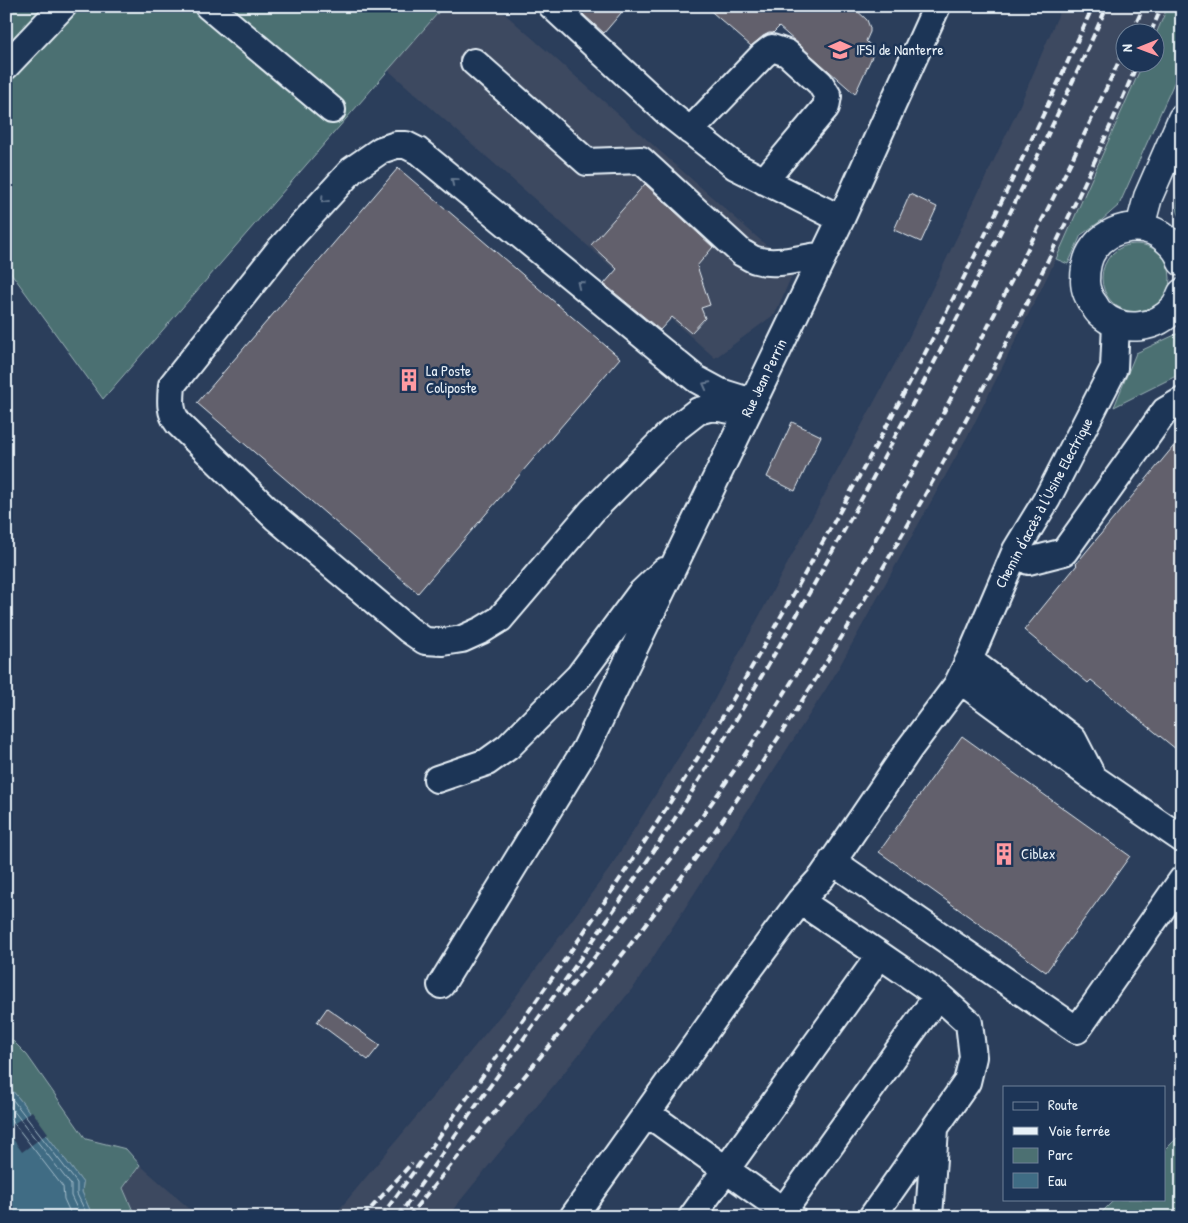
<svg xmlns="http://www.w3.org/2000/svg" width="1188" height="1223" viewBox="0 0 1188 1223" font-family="'Patrick Hand',sans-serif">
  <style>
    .built { fill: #3c4860 }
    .green { fill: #4c7072; stroke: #9ab0b5 }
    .water { fill: #3f6c84; stroke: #83a1b2 }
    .pier { fill: #2b3e5b }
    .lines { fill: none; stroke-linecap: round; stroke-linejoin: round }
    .shore { stroke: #a4bcca; stroke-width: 1 }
    .building { fill: #62616c; stroke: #e8f1f8 }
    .minor-casing { stroke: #e8f1f8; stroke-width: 30 }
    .major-casing { stroke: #e8f1f8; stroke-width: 31 }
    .highway-casing { stroke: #e8f1f8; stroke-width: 31 }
    .minor { stroke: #1d3557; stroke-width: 26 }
    .major { stroke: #1d3557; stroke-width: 28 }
    .highway { stroke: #1d3557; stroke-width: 28 }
    .rail { stroke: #e8f1f8; stroke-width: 4; stroke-dasharray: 8 4; stroke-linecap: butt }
    .oneway { stroke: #64778f }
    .labels { text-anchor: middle; stroke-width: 5; stroke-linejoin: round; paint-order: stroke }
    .poi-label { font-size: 15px; fill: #e8f1f8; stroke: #1d3557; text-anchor: start }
    .street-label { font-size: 15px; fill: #e8f1f8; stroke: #1d3557 }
  </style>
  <rect width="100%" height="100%" fill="#2b3e5b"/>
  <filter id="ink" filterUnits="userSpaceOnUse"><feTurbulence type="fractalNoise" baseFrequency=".02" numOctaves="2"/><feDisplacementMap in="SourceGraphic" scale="10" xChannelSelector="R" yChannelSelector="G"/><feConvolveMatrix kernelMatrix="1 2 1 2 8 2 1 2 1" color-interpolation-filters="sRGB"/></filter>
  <g filter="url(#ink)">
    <path class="built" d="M444 6H496L766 245 773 248 779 250 793 273 775 314 715 358 388 70Z
      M1062 6H1168L1156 34V32H1126V62L1143 63 1056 259 972 428 833 678 636 984 447 1217H333L514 999 610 868 713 702 907 341 1016 114Z
      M140 1165 199 1217H139L133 1211 123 1188Z"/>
    <path class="green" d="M6 6H444L103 399 6 266Z
      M1168 6H1182V65L1119 205 1102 220 1081 235 1068 264 1056 259 1143 63 1156 62V34Z
      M1182 187V219C1174 211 1178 196 1182 187Z
      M1102 278a34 34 0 1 1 68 0a34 34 0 1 1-68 0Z
      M1182 329V373L1114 407 1136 353 1179 333Z
      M6 1034 27 1055 86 1139 126 1149 140 1165 123 1188 133 1211 139 1217H93L82 1192 83 1183 21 1101 6 1083Z
      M1182 1133V1217H1101L1103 1211 1115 1199H1164V1151Z"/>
    <path class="water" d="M6 1083 21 1101 83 1183 82 1192 93 1217H6Z"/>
    <path class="pier" d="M32 1111 48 1133 22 1152 6 1129Z"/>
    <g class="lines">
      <path class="shore" d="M6 1091 77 1183V1194L88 1217
        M6 1101 71 1185V1196L81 1217
        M6 1113 63 1187 64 1199 72 1217"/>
    </g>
    <path class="building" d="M574 6H627L604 33Z
      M705 6H852L867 20 870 28V32L866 41 875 50 855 94 779 27 773 33H769L763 36 751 46Z
      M398 168 620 358 418 593 197 403Z
      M645 184 713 247 697 266 710 305 701 308 705 318 691 333 672 317 660 330 604 284 617 269 591 245Z
      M910 194 937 207 921 242 894 230Z
      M792 422 821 436 795 491 767 477Z
      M1182 436V754L1091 680 1088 683 1024 630 1077 565 1076 564Z
      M962 736 1130 856 1046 972 879 852Z
      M327 1008 380 1045 368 1060 317 1022Z"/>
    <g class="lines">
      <defs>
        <path id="minor" d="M208 6 332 110
          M552 6 669 114 735 166 841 219
          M474 62 587 162 641 160 742 253C747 255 751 259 756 260 775 266 804 258 823 255
          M6 66 63 6
          M690 131 763 55 772 48 787 53 820 83 828 96 826 107 764 181
          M747 413 713 407 698 411 671 432 592 511 500 619 482 630 462 639 443 642 425 641 409 630 275 517 178 423C169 412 171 398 172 385L279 250 352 170 381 150 396 145H406L418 151 696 379 720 392 752 402
          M1016 550 1029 561 1064 552 1165 411 1182 401
          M969 660 1073 739 1090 772
          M960 680 1092 777 1182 839
          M437 779 487 762 508 747 579 676 640 594 664 571
          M832 861 1077 1030 1182 880
          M800 901 822 877 909 749 957 685 969 660 1016 550 1047 499 1114 368 1116 324
          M441 985 586 748 841 219 937 6
          M647 1113 792 1217
          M573 1217 748 971 800 901 880 955 938 995 969 1023 973 1057 967 1082 872 1217
          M692 1217 880 955
          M779 1217 938 995
          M929 1217 935 1129"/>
        <path id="major" d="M1140 227 1148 197 1182 119
          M1182 262C1180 253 1174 246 1167 240 1146 220 1111 225 1094 248 1087 257 1085 270 1085 281 1085 289 1089 299 1094 305 1096 308 1098 312 1101 314 1123 334 1157 329 1175 307 1178 303 1180 297 1182 293"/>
        <path id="highway" d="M1181 257 1182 256"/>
      </defs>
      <use href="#minor" class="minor-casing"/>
      <use href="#major" class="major-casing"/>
      <use href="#highway" class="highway-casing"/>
      <use href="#minor" class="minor"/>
      <use href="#major" class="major"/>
      <use href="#highway" class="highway"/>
      <path class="rail" d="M1132 32 1144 6
        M1151 32 1162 6
        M563 996C630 914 695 831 753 742 833 621 902 494 968 365 1023 260 1076 154 1126 46
        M363 1217 412 1163
        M381 1217C472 1091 564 965 649 835 707 746 760 654 812 561 914 381 1008 196 1093 6
        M398 1217C489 1085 585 957 672 823 742 714 806 600 868 487 953 330 1034 170 1107 6
        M408 1217C506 1098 606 981 697 856 771 754 838 646 901 537 989 384 1069 225 1138 62"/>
    </g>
    <defs><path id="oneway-chevron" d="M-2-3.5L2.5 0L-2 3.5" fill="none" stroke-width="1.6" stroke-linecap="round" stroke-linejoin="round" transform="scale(1.25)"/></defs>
    <g class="oneway">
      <use href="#oneway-chevron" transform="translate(454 181) rotate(-141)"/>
      <use href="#oneway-chevron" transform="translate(324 200) rotate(132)"/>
      <use href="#oneway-chevron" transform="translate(580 284) rotate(-141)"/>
      <use href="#oneway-chevron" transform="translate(706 385) rotate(-152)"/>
    </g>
  </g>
  <defs>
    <symbol id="university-bare" viewBox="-9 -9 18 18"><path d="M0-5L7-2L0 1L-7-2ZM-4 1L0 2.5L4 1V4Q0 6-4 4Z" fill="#ff9aa2" stroke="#1d3557" stroke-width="2.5" paint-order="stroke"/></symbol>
    <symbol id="building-bare" viewBox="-9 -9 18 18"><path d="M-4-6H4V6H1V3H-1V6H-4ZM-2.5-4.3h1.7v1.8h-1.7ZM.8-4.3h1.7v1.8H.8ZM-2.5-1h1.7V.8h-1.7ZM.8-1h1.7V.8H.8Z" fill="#ff9aa2" stroke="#1d3557" stroke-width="2.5" paint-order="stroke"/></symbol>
  </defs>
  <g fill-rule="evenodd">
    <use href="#university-bare" x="824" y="34" width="32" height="32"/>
    <use href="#building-bare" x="393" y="364" width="32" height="32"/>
    <use href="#building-bare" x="988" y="838" width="32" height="32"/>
  </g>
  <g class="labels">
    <g class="poi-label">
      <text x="856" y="55">IFSI de Nanterre</text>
      <text x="426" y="376">La Poste<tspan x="426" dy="17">Coliposte</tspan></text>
      <text x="1021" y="859">Ciblex</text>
    </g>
    <g class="street-label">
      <text transform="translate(764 378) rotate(-64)" y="5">Rue Jean Perrin</text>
      <text transform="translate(1044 503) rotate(-62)" y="5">Chemin d'accès à l'Usine Electrique</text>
    </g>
  </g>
  <rect width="1188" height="1223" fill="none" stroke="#1d3557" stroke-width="25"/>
  <rect x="12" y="12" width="1163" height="1198" fill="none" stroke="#e8f1f8" stroke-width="2" filter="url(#ink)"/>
  <rect x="1003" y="1086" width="162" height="115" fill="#1d3557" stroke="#6e8097"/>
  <rect x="1013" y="1102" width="25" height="8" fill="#1d3557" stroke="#6e8097"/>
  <text x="1048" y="1110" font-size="15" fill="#e8f1f8">Route</text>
  <rect x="1013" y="1127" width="25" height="8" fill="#e8f1f8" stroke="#6e8097"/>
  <text x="1048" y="1136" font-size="15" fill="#e8f1f8">Voie ferrée</text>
  <rect x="1013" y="1148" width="25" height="15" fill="#4c7072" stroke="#6e8097"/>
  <text x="1048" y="1160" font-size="15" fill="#e8f1f8">Parc</text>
  <rect x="1013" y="1173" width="25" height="15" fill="#3f6c84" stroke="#6e8097"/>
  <text x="1048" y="1186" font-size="15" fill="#e8f1f8">Eau</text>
  <g transform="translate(1140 48) rotate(269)"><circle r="24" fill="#1d3557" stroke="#6e8097"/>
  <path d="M0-4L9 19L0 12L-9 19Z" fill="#ff9aa2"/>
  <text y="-8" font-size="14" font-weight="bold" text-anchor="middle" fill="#e8f1f8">N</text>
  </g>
</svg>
